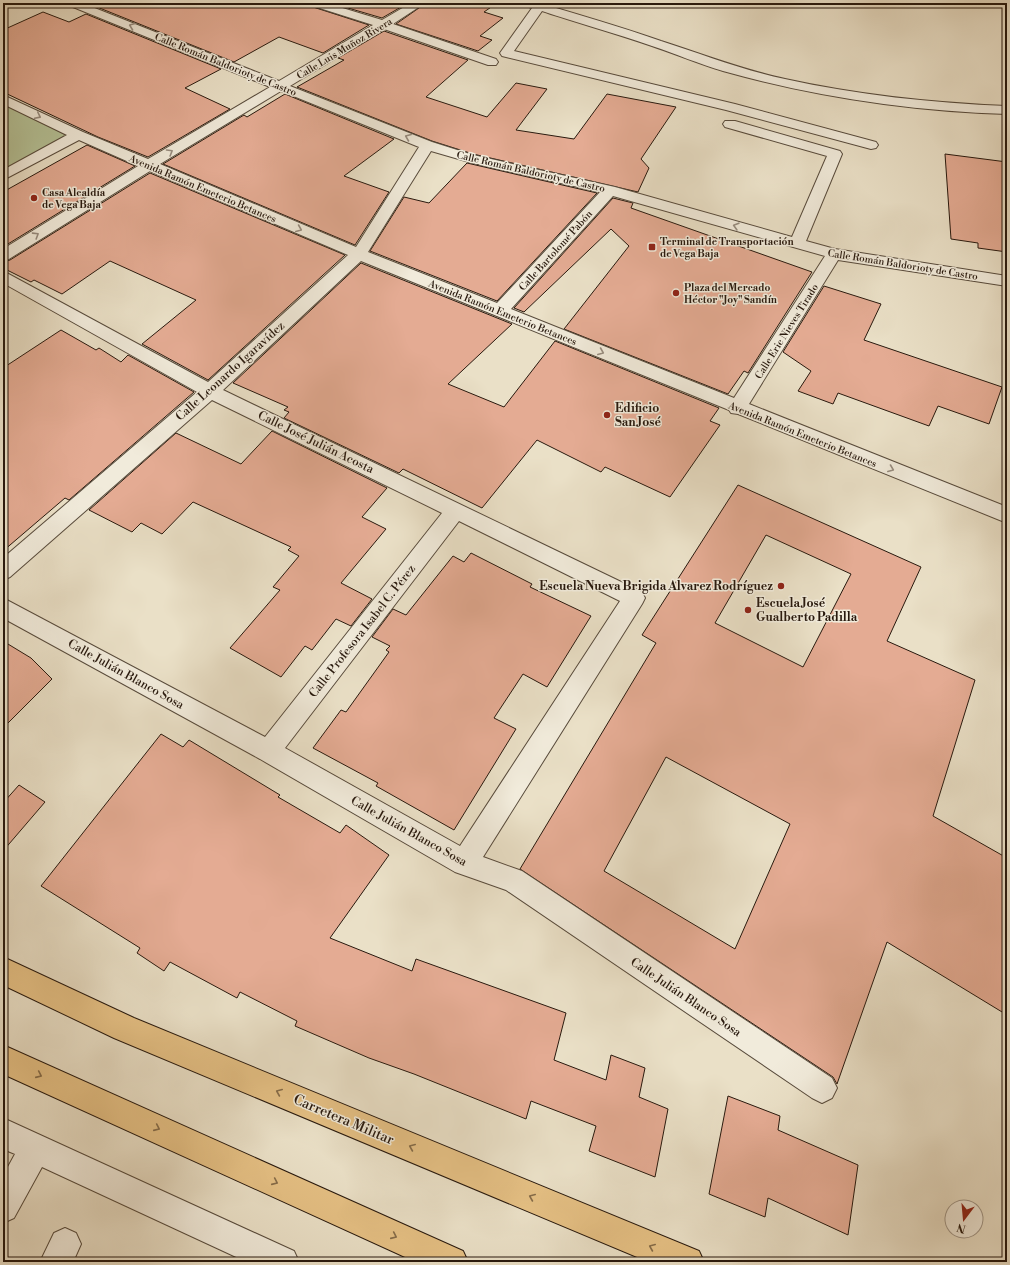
<svg xmlns="http://www.w3.org/2000/svg" width="1010" height="1265" viewBox="0 0 1010 1265" font-family="'Libre Bodoni',serif">
  <style>
    .green { fill: #b5c297; stroke: #6e6e52 }
    .building { fill: #e4ab93; stroke: #28190e; fill-rule: evenodd }
    .lines { fill: none; stroke-linecap: round; stroke-linejoin: round }
    .minor-casing { stroke: #584b3c; stroke-width: 2 }
    .major-casing { stroke: #28190e; stroke-width: 2 }
    .minor { fill: #f1ebdb; fill-rule: evenodd }
    .major { fill: #e5c084; fill-rule: evenodd }
    .oneway { stroke: #978c7f }
    .oneway2 { stroke: #866c49 }
    .poi-dot { fill: #8f2418; stroke: #f1ebdb; stroke-width: 1.5 }
    .labels { text-anchor: middle; stroke-width: 3; stroke-linejoin: round; paint-order: stroke }
    .far-street-label { font-size: 10px; fill: #28190e; stroke: #f1ebdb }
    .far-poi-label { font-size: 10px; font-weight: bold; fill: #28190e; stroke: #f1ebdb; text-anchor: start }
    .street-label { font-size: 12px; fill: #28190e; stroke: #f1ebdb }
    .poi-label { font-size: 12px; font-weight: bold; fill: #28190e; stroke: #f1ebdb; text-anchor: start }
    .near-street-label { font-size: 14px; fill: #28190e; stroke: #f1ebdb }
  </style>
  <rect width="100%" height="100%" fill="#eae0c7"/>
  <filter id="stains"><feTurbulence type="fractalNoise" baseFrequency=".005" numOctaves="4"/><feColorMatrix values="0 0 0 0 .2 0 0 0 0 .09 0 0 0 0 .02 0 0 0 .5 -.17"/></filter>
  <radialGradient id="worn" r=".72"><stop offset=".6" stop-color="#630" stop-opacity="0"/><stop offset="1" stop-color="#630" stop-opacity=".3"/></radialGradient>
  <path class="green" d="M3 103 68 136 3 171Z"/>
  <path class="building" d="M97 3H306L310 6 369 25 323 53 279 37 234 62 97 7Z
    M331 3H408L382 18Z
    M426 3H497L484 12 503 18 480 36 492 40 478 51 396 24Z
    M43 12 69 22 86 14 221 69 185 88 230 109 148 157 98 137 3 92V30Z
    M384 31 468 60 426 97 487 117 516 83 547 89 516 130 574 139 607 94 676 107 641 159 649 168 638 192 473 154 432 141 297 87 344 60 338 58Z
    M285 94 394 139 344 176 389 192 355 245 163 164 244 115 247 117Z
    M87 145 135 166 3 247V192Z
    M945 154 1007 162V252L978 248V243L951 239Z
    M467 163 597 193 497 301 370 251 404 197 429 203Z
    M150 173 345 255 208 380 142 344 196 300 110 261 62 294 34 280 31 282 3 268V262L10 260Z
    M613 198 633 203 631 208 812 272 748 373 744 371 728 394 564 329 629 246 611 229 524 312 514 308Z
    M361 263 512 324 448 384 504 407 555 341 719 408 710 421 720 425 670 497 605 467 601 472 537 440 482 508 403 469 399 473 284 418 289 412 284 410 288 407 233 383Z
    M824 286 881 304 864 340 1002 387 989 424 938 406 929 426 838 393 833 404 798 391 811 371 783 352Z
    M61 330 96 350 99 348 121 362 128 355 194 392 69 500 65 498 3 551V368Z
    M272 431 387 488 362 517 386 529 341 583 372 599 351 626 336 619 312 650 305 646 281 677 230 648 280 590 273 587 299 556 288 550 291 547 193 502 162 534 141 523 132 532 89 510 176 433 241 464Z
    M738 485 921 567 887 641 975 680 933 816 1007 858V1015L887 942 837 1084 833 1077 520 869 656 643 642 635ZM766 535 851 574 803 667 715 623ZM666 757 790 824 735 949 604 871Z
    M471 553 532 584 530 587 591 616 547 687 523 674 494 718 516 729 454 830 376 786 378 783 313 748 341 710 346 712 389 652 386 650 390 646 372 637 393 609 406 615 453 556 464 562Z
    M3 641 31 658 52 679 3 728Z
    M161 734 183 747 189 740 280 795 278 797 340 833 346 825 389 855 330 938 412 971 416 959 566 1013 554 1060 606 1080 611 1055 645 1068 639 1097 668 1109 655 1177 589 1151 596 1126 531 1101 526 1119 414 1074 369 1058 295 1026 297 1021 240 992 237 998 170 962 164 971 137 953 140 948 41 886Z
    M19 785 45 802 3 851V803Z
    M728 1096 780 1116 778 1130 858 1165 848 1235 768 1198 765 1217 709 1194Z"/>
  <g class="lines">
    <defs>
      <path id="minor" d="M66 3H82L279 81 373 25 310 5 308 3H326L382 20 411 3H425L393 24 496 59 498 62 496 65H488L384 29 290 86 432 142 473 155 615 187 792 237 827 156 725 127 723 124 725 121H735L840 151 842 154 806 241 835 249 1007 276V286L838 260 749 404 1007 507V523L738 414 731 413 729 410 361 261 223 390 642 592 645 598 642 604 483 857 522 871 832 1078 837 1088 832 1098 822 1103 812 1098 506 890 455 872 260 759 3 618V598L265 737 442 513 212 400 10 577 3 580V558L197 392 3 283V271L208 382 348 255 150 171 9 259 3 261V249L138 166 79 140 3 180V170L67 135 3 104V95L83 132 148 159 270 87 68 5ZM281 91 419 147 356 247 160 164ZM431 151 469 162 600 192 497 303 368 252ZM613 196 825 256 734 398 511 309ZM459 521 620 601 460 846 285 748Z
        M521 3H539C580 15 621 27 661 41 702 54 742 70 785 79 858 95 932 103 1007 106V114C911 111 816 97 723 71 699 64 676 54 652 46 615 33 578 23 542 11L514 51 735 104 876 142 878 145 876 148 871 149 726 110 502 56 500 53 532 8 523 5Z
        M3 1118 294 1251 299 1262H247L42 1167 14 1218 3 1223V1176L15 1154 3 1149Z
        M65 1228 76 1233 81 1244 73 1262H40L54 1233Z"/>
      <path id="major" d="M3 957 134 1018 699 1251 704 1262H649L114 1038 3 985Z
        M3 1045 463 1251 468 1262H416L3 1074Z"/>
    </defs>
    <use href="#minor" class="minor-casing"/>
    <use href="#major" class="major-casing"/>
    <use href="#minor" class="minor"/>
    <use href="#major" class="major"/>
  </g>
  <defs><path id="oneway-chevron" d="M-2-3.5L2.5 0L-2 3.5" fill="none" stroke-width="1.6" stroke-linecap="round" stroke-linejoin="round"/></defs>
  <g class="oneway">
    <use href="#oneway-chevron" transform="translate(132 26) rotate(-159)"/>
    <use href="#oneway-chevron" transform="translate(38 116) rotate(26)"/>
    <use href="#oneway-chevron" transform="translate(408 137) rotate(-158)"/>
    <use href="#oneway-chevron" transform="translate(170 152) rotate(-31)"/>
    <use href="#oneway-chevron" transform="translate(736 226) rotate(-164)"/>
    <use href="#oneway-chevron" transform="translate(299 229) rotate(23)"/>
    <use href="#oneway-chevron" transform="translate(36 235) rotate(-32)"/>
    <use href="#oneway-chevron" transform="translate(601 352) rotate(23)"/>
    <use href="#oneway-chevron" transform="translate(891 469) rotate(22)"/>
  </g>
  <g class="oneway2">
    <use href="#oneway-chevron" transform="translate(39 1075) rotate(24)"/>
    <use href="#oneway-chevron" transform="translate(279 1092) rotate(-157)"/>
    <use href="#oneway-chevron" transform="translate(157 1128) rotate(24)"/>
    <use href="#oneway-chevron" transform="translate(412 1147) rotate(-157)"/>
    <use href="#oneway-chevron" transform="translate(275 1182) rotate(24)"/>
    <use href="#oneway-chevron" transform="translate(532 1197) rotate(-157)"/>
    <use href="#oneway-chevron" transform="translate(394 1236) rotate(24)"/>
    <use href="#oneway-chevron" transform="translate(652 1247) rotate(-157)"/>
  </g>
  <g class="poi-dot">
    <circle cx="34" cy="198" r="4"/>
    <rect x="648" y="243" width="8" height="8" rx="2"/>
    <circle cx="676" cy="293" r="4"/>
    <circle cx="607" cy="415" r="4"/>
    <circle cx="781" cy="586" r="4"/>
    <circle cx="748" cy="610" r="4"/>
  </g>
  <g class="labels">
    <g class="far-street-label">
      <text transform="translate(344 48) rotate(-31)" y="4">Calle Luis Muñoz Rivera</text>
      <text transform="translate(226 64) rotate(22)" y="4">Calle Román Baldorioty de Castro</text>
      <text transform="translate(531 171) rotate(13)" y="4">Calle Román Baldorioty de Castro</text>
      <text transform="translate(203 188) rotate(23)" y="4">Avenida Ramón Emeterio Betances</text>
      <text transform="translate(555 250) rotate(-48)" y="4">Calle Bartolomé Pabón</text>
      <text transform="translate(903 264) rotate(9)" y="4">Calle Román Baldorioty de Castro</text>
      <text transform="translate(503 312) rotate(22)" y="4">Avenida Ramón Emeterio Betances</text>
      <text transform="translate(786 331) rotate(-58)" y="4">Calle Eric Nieves Tirado</text>
      <text transform="translate(803 434) rotate(22)" y="4">Avenida Ramón Emeterio Betances</text>
    </g>
    <g class="far-poi-label">
      <text x="42" y="196">Casa Alcaldía<tspan x="42" dy="12">de Vega Baja</tspan></text>
      <text x="660" y="245">Terminal de Transportación<tspan x="660" dy="12">de Vega Baja</tspan></text>
      <text x="684" y="291">Plaza del Mercado<tspan x="684" dy="12">Héctor "Joy" Sandín</tspan></text>
    </g>
    <g class="street-label">
      <text transform="translate(230 371) rotate(-42)" y="4">Calle Leonardo Igaravídez</text>
      <text transform="translate(316 442) rotate(26)" y="4">Calle José Julián Acosta</text>
      <text transform="translate(362 631) rotate(-52)" y="4">Calle Profesora Isabel C. Pérez</text>
      <text transform="translate(126 674) rotate(29)" y="4">Calle Julián Blanco Sosa</text>
      <text transform="translate(409 831) rotate(29)" y="4">Calle Julián Blanco Sosa</text>
      <text transform="translate(686 997) rotate(34)" y="4">Calle Julián Blanco Sosa</text>
    </g>
    <g class="poi-label">
      <text x="615" y="412">Edificio<tspan x="615" dy="14">San José</tspan></text>
      <text x="773" y="590" text-anchor="end">Escuela Nueva Brigida Alvarez Rodríguez</text>
      <text x="756" y="607">Escuela José<tspan x="756" dy="14">Gualberto Padilla</tspan></text>
    </g>
    <g class="near-street-label">
      <text transform="translate(344 1119) rotate(23)" y="5">Carretera Militar</text>
    </g>
  </g>
  <rect width="1010" height="1265" fill="none" stroke="#eae0c7" stroke-width="16"/>
  <rect x="4" y="4" width="1002" height="1257" fill="none" stroke="#28190e" stroke-width="2"/>
  <rect x="8" y="8" width="994" height="1249" fill="none" stroke="#28190e"/>
  <g transform="translate(964 1219) rotate(196)"><circle r="19" fill="#f1ebdb" stroke="#a19789"/>
  <path d="M0-3L7 15L0 10L-7 15Z" fill="#8f2418"/>
  <text y="-6" font-size="11" font-weight="bold" text-anchor="middle" fill="#28190e">N</text>
  </g>
  <rect width="100%" height="100%" filter="url(#stains)"/>
  <rect width="100%" height="100%" fill="url(#worn)"/>
</svg>
